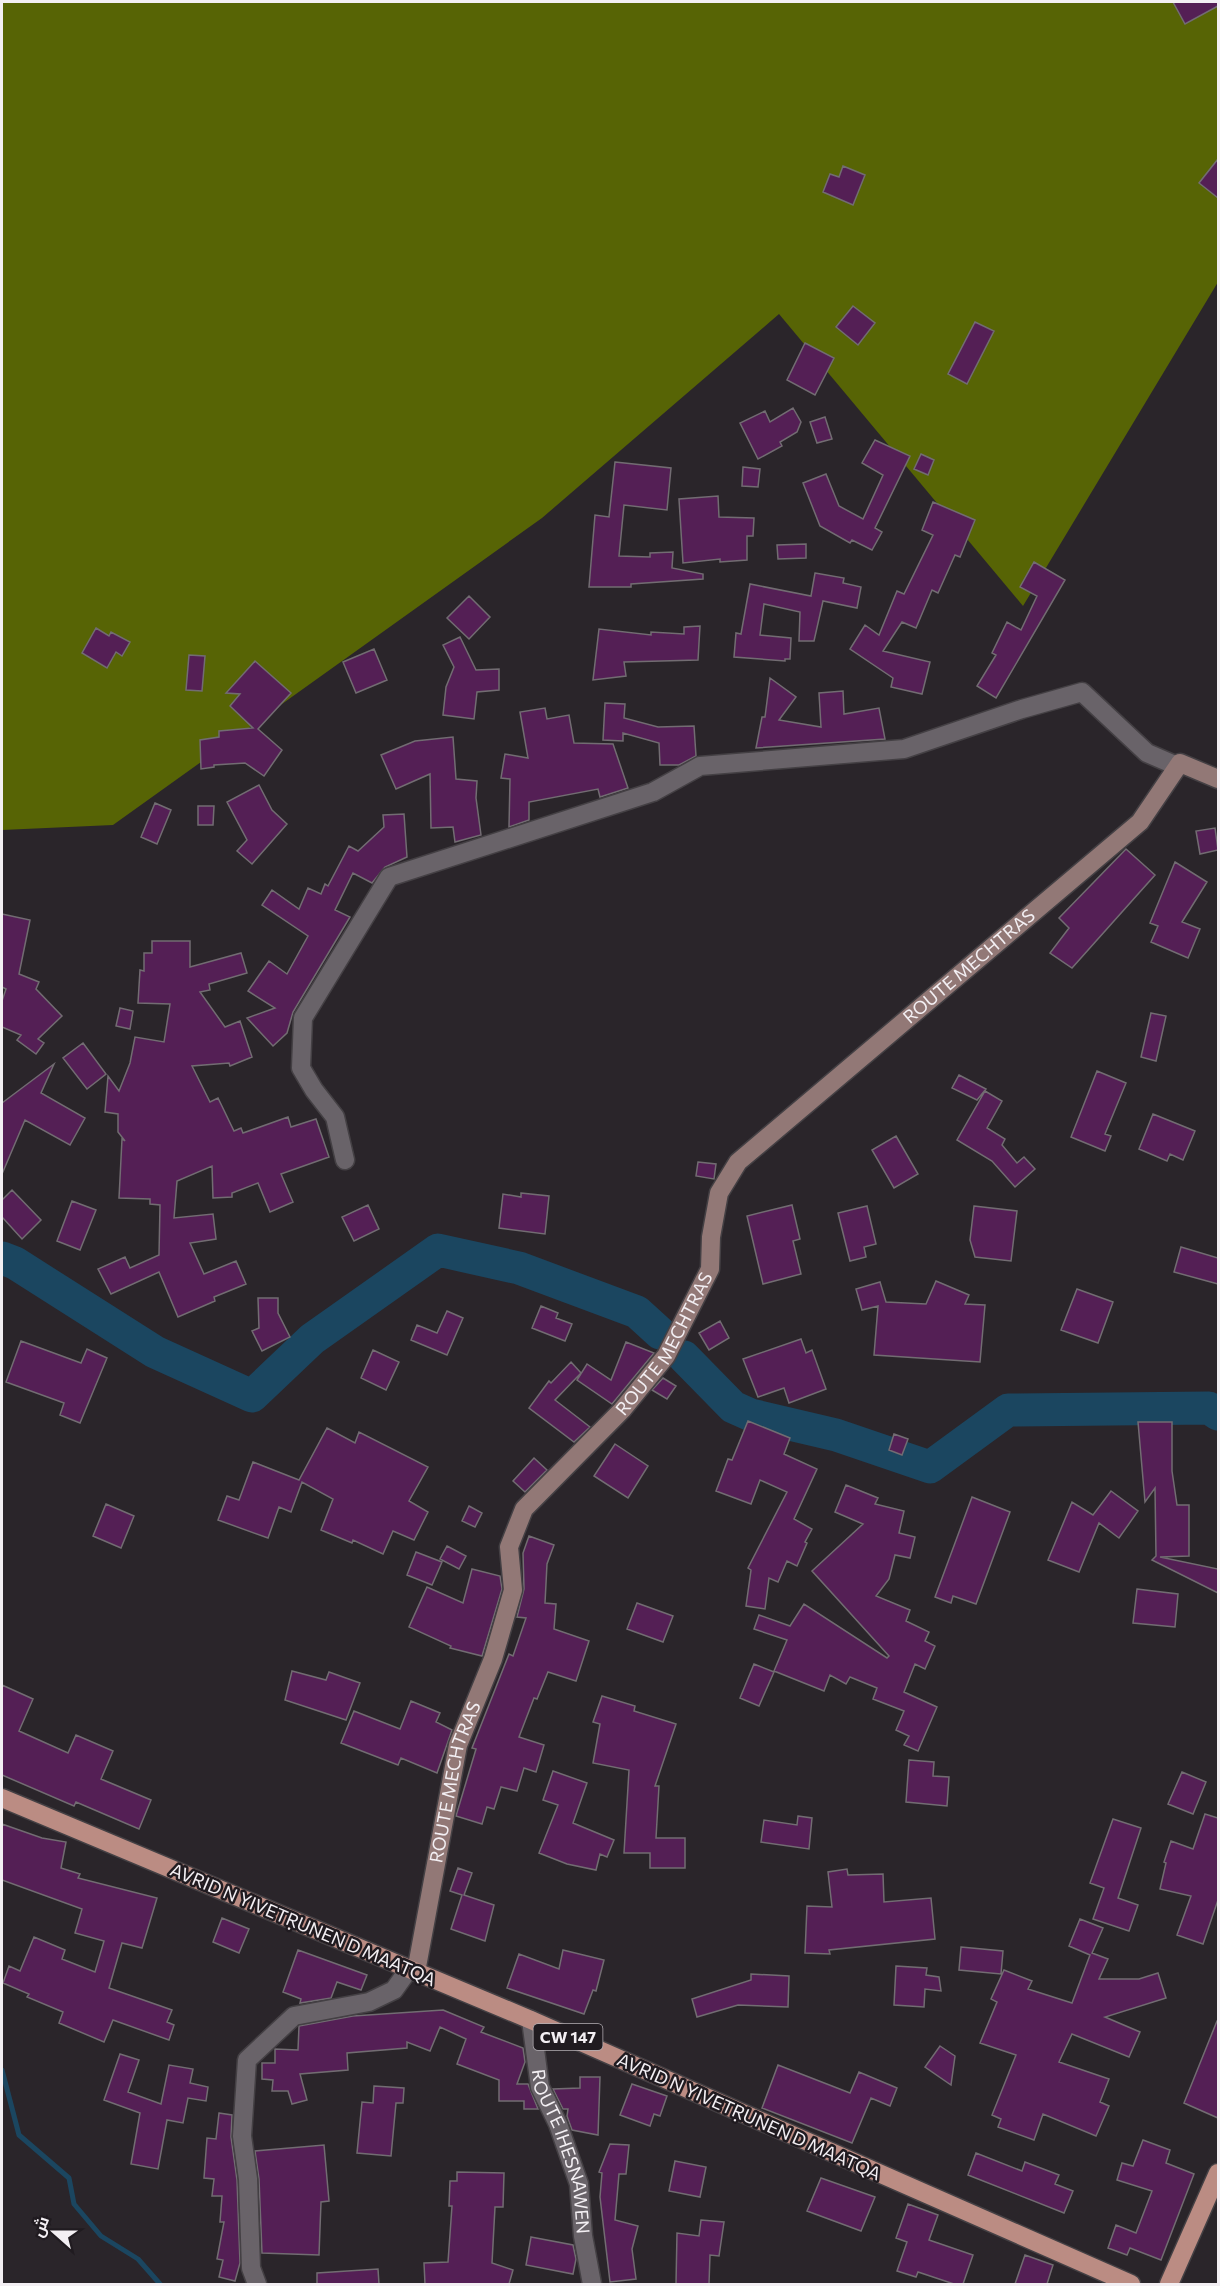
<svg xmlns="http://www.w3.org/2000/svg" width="1220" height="2286" viewBox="0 0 1220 2286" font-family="Commissioner,Cairo,sans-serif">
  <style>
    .forest { fill: #576405 }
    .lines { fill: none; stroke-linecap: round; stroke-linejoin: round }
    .stream { stroke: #1b4660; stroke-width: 5 }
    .river { stroke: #1b4660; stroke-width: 33 }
    .building { fill: #541f55; stroke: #726c72; stroke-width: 1.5 }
    .street-casing { stroke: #444044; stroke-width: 21 }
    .secondary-casing { stroke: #444044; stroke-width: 21 }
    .primary-casing { stroke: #444044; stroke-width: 21 }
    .street { stroke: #696369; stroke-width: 18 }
    .secondary { stroke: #927876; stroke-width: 18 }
    .primary { stroke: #bb8c83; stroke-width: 18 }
    .labels { text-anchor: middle; stroke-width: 5; stroke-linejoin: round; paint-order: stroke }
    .shield { fill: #201b20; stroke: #b4afb4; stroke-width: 1.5 }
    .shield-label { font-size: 16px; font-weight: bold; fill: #f3eff3 }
    .street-label { font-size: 18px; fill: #f3eff3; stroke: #201b20 }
  </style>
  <rect width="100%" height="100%" fill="#2a252a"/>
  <path class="forest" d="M2 2H1218V282L1023 606 779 314 542 518 113 825 2 830Z"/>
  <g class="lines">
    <path class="stream" d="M2 2070 19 2135 69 2178 74 2204 101 2236 138 2259 160 2284"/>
    <path class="river" d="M2 1258 15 1263 155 1352 252 1396 312 1339 438 1250 519 1268 637 1312 660 1333
      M684 1357 733 1407 751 1415 836 1435 930 1467 1008 1410 1209 1408 1218 1414"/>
  </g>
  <path class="building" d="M1173 2H1218V6L1185 24Z
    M1218 159V198L1199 183Z
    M843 166 865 175 853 205 823 192 830 174 839 177Z
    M853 306 875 323 858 345 836 327Z
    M975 322 994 331 967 384 948 374Z
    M805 343 834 358 815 395 787 380Z
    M793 408 801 422 797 432 780 442 782 446 758 459 740 423 765 411 770 422Z
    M825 417 832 439 817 443 810 422Z
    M875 440 910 456 875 528 882 532 872 550 852 540 850 543 820 526 803 483 826 474 839 506 863 519 883 475 862 463Z
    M921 454 934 460 928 475 914 469Z
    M615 462 671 468 667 510 624 505 619 556 650 557V553L673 552 672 568 703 574V579L631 584V587H589L595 515 609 517Z
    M743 467 760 469 758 487 742 486Z
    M718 496 719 517 754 518 753 536H747V560L720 562V559L683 563 679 499Z
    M933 502 975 520 960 557 955 555 938 593 932 590 916 628 902 622 883 651 930 662 922 694 891 687 893 678 850 649 865 625 879 635 897 591 904 594 933 535 922 530Z
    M806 544V558L778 559 777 545Z
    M1034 562 1065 580 996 698 977 686 996 655 992 653 1007 622 1021 630 1037 596 1020 587Z
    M815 573 844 578 843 583 861 587 857 608 823 601 814 641H799L800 612 764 604 760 635 791 638 790 659H785V661L734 657 736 633 741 634 750 584 811 596Z
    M469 596 490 617 469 639 447 618Z
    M700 626 698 660 624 662 626 676 593 680 599 629 651 635V632L684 634V627Z
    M96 628 109 636 111 632 130 642 122 656 116 652 107 668 82 653Z
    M460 637 476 670 499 669V690L477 692 474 719 443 715 446 687 454 667 443 645Z
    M374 649 387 680 356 693 343 662Z
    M189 655 205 656 202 691 186 690Z
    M255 661 291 693 258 729 282 750 264 776 245 763 214 765V767L201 769 200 740 219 737V731L253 728 230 706 240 694 226 693Z
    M770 678 796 697 779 720 821 727 819 693 843 691 844 714 879 708 885 739 756 748 762 717H765Z
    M605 703 625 704 624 718 658 727 694 726 696 756 679 765H660L659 743 623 733V741L603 740Z
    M545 708 547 719 569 715 574 743 613 744 628 788 600 797 598 789 529 802V820L509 827 510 779 501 778 505 754 528 758 520 712Z
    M453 737 456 779 477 781 476 798 481 835 455 842 453 827 431 828 430 774 396 789 381 755 415 741Z
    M259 785 272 810 287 824 252 864 237 851 247 840 227 802Z
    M155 803 171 810 157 844 141 837Z
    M198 806H214L213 825H198Z
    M404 814 407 857 385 867 372 883 353 873 335 910 350 917 293 1012 287 1033 273 1046 247 1018 275 1008 248 991 269 961 287 974 308 936 262 905 272 890 299 909 308 888 321 894 325 884 328 886 349 846 358 851 384 827 383 815Z
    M1215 828 1218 850 1200 854 1196 831Z
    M1126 849 1155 875 1072 968 1050 953 1069 928 1059 918Z
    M1175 862 1207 882 1182 922 1200 929 1188 958 1151 942 1158 926 1150 923Z
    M2 914 30 920 19 974 39 982 36 989 62 1016 38 1039 44 1043 36 1054 17 1040 21 1035 2 1027V1001L6 989 2 987Z
    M152 941H190V967L241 953 247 973 209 984 210 990 200 992 225 1027 240 1021 252 1057 230 1066 229 1063 192 1066 210 1102 218 1098 234 1131 241 1128 243 1133 288 1117 291 1127 316 1119 329 1157 281 1174 293 1202 270 1212 258 1183 232 1193V1197L213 1198 212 1166 177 1181 174 1218 213 1214 216 1239 190 1243 204 1274 236 1261 246 1284 214 1297 215 1301 178 1317 159 1272 111 1294 98 1269 125 1257 130 1268 159 1255 160 1205 150 1204V1199L119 1198 122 1139 125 1141 118 1132V1114L105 1112 108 1076 119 1091 130 1063 135 1037 164 1042 170 1004 138 1003 140 970 144 971V953H152Z
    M120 1008 133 1011 130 1029 116 1026Z
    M1151 1013 1166 1016 1156 1061 1141 1057Z
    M83 1043 106 1074 87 1089 63 1058Z
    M54 1064 41 1093 85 1118 70 1145 25 1120 2 1174V1103Z
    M1097 1071 1126 1083 1105 1134 1111 1136 1105 1151 1071 1137Z
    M959 1075 986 1089 977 1100 952 1088Z
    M985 1091 1002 1101 987 1128 1005 1139 1002 1145 1017 1163 1024 1157 1035 1169 1015 1187 992 1161 957 1140Z
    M1153 1114 1195 1131 1183 1160 1170 1154 1167 1161 1139 1149Z
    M896 1136 918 1174 894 1188 872 1150Z
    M698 1162 716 1164 714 1179 696 1176Z
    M12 1190 41 1220 22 1239 2 1217V1200Z
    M521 1193 549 1196 545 1234 499 1228 503 1194 521 1197Z
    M72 1201 96 1210 80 1250 57 1241Z
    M368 1205 379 1229 354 1241 342 1217Z
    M792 1205 800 1239 793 1241 801 1274 763 1284 747 1216Z
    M867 1206 876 1244 864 1247 866 1257 850 1261 838 1213Z
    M974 1206 1017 1211 1011 1261 975 1257 970 1240Z
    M1181 1247 1218 1258V1284L1174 1272Z
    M936 1281 969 1295 965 1304 985 1305 980 1362 874 1355 878 1306 862 1310 856 1289 880 1282 886 1302 926 1304Z
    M1077 1289 1113 1302 1098 1343 1061 1330Z
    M258 1298H278V1313L290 1337 262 1351 252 1331 259 1328Z
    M541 1306 558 1313 556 1318 572 1324 565 1341 532 1328Z
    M447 1311 463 1318 447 1355 411 1340 417 1325 437 1333Z
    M720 1321 729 1338 709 1350 699 1333Z
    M801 1339 806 1353 812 1350 826 1389 789 1403 784 1388 758 1397 743 1359Z
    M21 1341 81 1363 87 1349 107 1358 80 1423 60 1415 64 1403 6 1382Z
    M626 1342 654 1353 612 1404 577 1380 587 1364 611 1380Z
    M373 1350 399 1362 386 1390 361 1378Z
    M571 1362 581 1373 555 1400 590 1427 574 1442 529 1408 549 1381 551 1383Z
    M663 1378 676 1386 667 1399 652 1390Z
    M748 1421 790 1438 784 1454 817 1469 794 1519 812 1529 805 1542 807 1543 797 1566 787 1561 778 1582 769 1578 765 1609 746 1606 751 1570 748 1568 787 1492 760 1480 751 1504 716 1491 728 1459 732 1460Z
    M1138 1422H1172V1471L1177 1505H1189V1556L1160 1557 1218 1569V1593L1152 1560 1156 1556 1155 1488 1145 1502Z
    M327 1428 355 1443 359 1432 428 1467 409 1501 428 1512 414 1540 393 1531 383 1554 353 1540 352 1543 321 1530 333 1499 302 1482 291 1512 279 1507 268 1538 218 1520 227 1496 239 1500 253 1462 299 1480Z
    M894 1434 908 1439 902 1455 889 1450Z
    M615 1444 648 1466 628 1498 594 1476Z
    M534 1458 547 1470 525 1492 513 1481Z
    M846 1485 878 1498 875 1504 904 1511 899 1533 915 1537 910 1558 895 1555 889 1579 876 1596 910 1610 906 1621 929 1632 925 1641 935 1646 925 1669 915 1664 904 1692 937 1707 918 1751 904 1745 909 1736 896 1730 904 1711 873 1699 877 1688 850 1677 846 1684 830 1675 824 1691 774 1671 787 1640 754 1629 759 1615 790 1626 804 1604 887 1658 889 1656 812 1571 863 1524 835 1512Z
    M1111 1491 1138 1511 1119 1538 1099 1523 1079 1572 1048 1560 1072 1502 1093 1515Z
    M972 1497 1010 1512 976 1604 953 1596 951 1603 935 1597Z
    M106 1504 134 1516 121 1548 93 1536Z
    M469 1506 482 1513 475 1527 462 1521Z
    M529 1536 554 1545 547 1564 545 1603 556 1604 554 1629 589 1641 576 1681 548 1672 537 1699 534 1698 519 1737 544 1745 536 1772 524 1768 517 1791 501 1787 494 1809 487 1807 482 1824 456 1816 476 1749 472 1748 509 1654 513 1656 526 1618 517 1617 524 1589 523 1553Z
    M447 1546 466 1556 459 1569 440 1559Z
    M416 1552 442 1562 432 1585 407 1575Z
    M472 1569 500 1576 502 1589 482 1656 450 1648 451 1646 409 1627 427 1587 463 1603Z
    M1137 1589 1178 1594 1175 1627 1133 1623Z
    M637 1603 673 1616 663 1642 627 1629Z
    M754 1664 774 1672 759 1706 740 1698Z
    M292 1671 326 1680 329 1672 360 1683 346 1720 285 1700Z
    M2 1685 33 1699 19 1731 68 1753 76 1735 113 1751 101 1779 151 1800 139 1829 76 1802 74 1806 2 1775Z
    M602 1696 635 1706 634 1711 676 1724 655 1786H659L656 1838H685V1868H650V1853H624L629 1770 593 1763 600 1724 593 1722Z
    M411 1701 440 1713 436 1722 452 1730 437 1773 401 1758 398 1765 341 1743 354 1711 400 1729Z
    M909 1760 934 1762 933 1776 949 1777 947 1806 906 1802Z
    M553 1771 587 1783 573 1823 614 1840 607 1857 600 1854 596 1870 567 1864 539 1853 558 1805 543 1800Z
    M1182 1772 1206 1782 1193 1814 1168 1804Z
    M1205 1814 1218 1818V1900L1203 1944 1177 1935 1191 1896 1160 1889 1166 1863 1164 1862 1171 1841 1193 1849Z
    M798 1816 812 1818 809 1849 761 1842 764 1820 797 1825Z
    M1113 1819 1141 1828 1118 1898 1138 1905 1129 1931 1093 1919 1104 1888 1090 1883Z
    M2 1824 42 1838 66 1842 61 1868 80 1874 78 1878 157 1898 142 1948 122 1943 109 1988 172 2010 167 2022 174 2025 169 2040 113 2020 104 2042 59 2023 63 2012 27 1997 29 1994 3 1983 9 1966 20 1971 34 1937 65 1950 62 1959 95 1972 104 1941 75 1933 82 1909 2 1880Z
    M458 1868 472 1873 464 1895 494 1905 485 1941 451 1929 462 1895 450 1891Z
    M847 1869 848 1875 883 1874 884 1902 931 1898 935 1939 829 1950 830 1954 805 1953 807 1906 832 1907 828 1872Z
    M222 1918 249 1929 239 1953 213 1942Z
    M1080 1919 1103 1928 1092 1953 1108 1959 1099 1979H1139L1158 1973 1166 1998 1105 2017 1140 2032 1129 2057 1072 2034 1059 2062 1109 2079 1100 2102 1109 2106 1096 2136 1043 2114 1034 2140 998 2127 1001 2119 992 2115 1016 2055 980 2043 997 2002 991 1999 1004 1970 1032 1981 1028 1989 1072 2003 1090 1955 1069 1946Z
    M961 1947 1003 1951 1001 1974 959 1970Z
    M298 1950 367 1975 361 1990 337 1982 331 1998 300 2003 301 1999 283 1992Z
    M563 1950 604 1960 596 1991 593 1990 584 2014 507 1988 519 1954 559 1969Z
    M896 1966 927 1968 926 1975 939 1977 941 1991 925 1989 924 2007 894 2005Z
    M751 1974 789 1976 788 2007 738 2005 697 2017 692 1999 751 1980Z
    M443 2010 484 2027 481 2032 523 2048 525 2062 517 2084H528L538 2109H524V2101H499V2080L457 2064 466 2039 440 2027 430 2051 407 2042V2048L347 2053 348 2070 300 2074 307 2100 292 2104 288 2091H272L273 2080 262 2079V2063H275V2049L298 2050 299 2026 353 2016Z
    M1217 2021H1218V2118L1184 2103Z
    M940 2046 955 2056 951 2085 925 2067Z
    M120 2054 139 2060 128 2092 161 2104 169 2065 193 2069 190 2083 208 2087 206 2101 188 2098 183 2123 167 2120 158 2169 131 2164 140 2113 104 2100Z
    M778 2065 850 2093 859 2072 897 2088 890 2106 871 2098 852 2143 762 2108Z
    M580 2077H600L598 2135 572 2130 567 2116 568 2109H563L553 2089 580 2088Z
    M632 2084 667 2096 660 2116 654 2114 650 2126 620 2115Z
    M374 2086 404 2088 403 2103H396L391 2156 357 2153 362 2102 373 2103Z
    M219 2113 232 2115 231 2137 237 2180 240 2263 235 2281 219 2277 223 2260 217 2259 224 2222H220L222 2196H212L214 2179 204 2178 207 2138 216 2139Z
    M1143 2140 1170 2150 1166 2163 1194 2174 1161 2260 1130 2248 1127 2255 1108 2248 1116 2225 1136 2233 1152 2191 1117 2180 1122 2163 1133 2166Z
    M610 2144 629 2145 626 2174H619L615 2220 638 2226 632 2249 636 2279 610 2282 600 2197 602 2173 599 2172Z
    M324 2145 329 2201 321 2202 319 2255 262 2253 259 2179 255 2151Z
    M976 2153 1022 2171 1025 2162 1059 2175 1055 2184 1073 2191 1064 2213 968 2175Z
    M675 2161 706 2167 700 2197 669 2191Z
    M457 2172 504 2173 503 2207H495L492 2263 513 2270 509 2284H425L424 2263 448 2262 452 2206H449L450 2181H457Z
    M821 2178 875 2197 861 2231 807 2211Z
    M908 2204 938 2215 929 2240 973 2255 963 2284H954L918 2272 916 2277 897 2271 907 2242 896 2238Z
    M701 2220 724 2222 719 2256 710 2255 709 2284H676L677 2233 699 2236Z
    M531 2237 573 2245 576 2259 573 2274 526 2265Z
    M1025 2255 1053 2265 1047 2284H1015Z
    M378 2269 379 2284H317V2273Z"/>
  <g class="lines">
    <defs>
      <g id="street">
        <path d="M345 1160 335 1117 314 1090 301 1068 303 1018 389 877 653 792 700 766 904 749 1022 709 1082 692 1147 753 1177 766"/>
        <path id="s1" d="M531 2020 540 2087 558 2124 579 2184 583 2236 592 2284"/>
        <path d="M257 2284 251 2268 248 2179 242 2136 247 2060 294 2016 369 2002 394 1990 409 1969"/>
      </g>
      <g id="secondary">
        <path id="s2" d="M416 1972 458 1745 493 1659 513 1590 509 1547 524 1509 622 1410 666 1356 710 1269 711 1237 719 1193 738 1162 1140 822 1180 763 1218 779"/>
      </g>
      <path id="primary" d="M2 1798 531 2020 1131 2284
        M1169 2284 1218 2173"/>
    </defs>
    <use href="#street" class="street-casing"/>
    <use href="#secondary" class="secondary-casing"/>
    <use href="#primary" class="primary-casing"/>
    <use href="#street" class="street"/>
    <use href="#secondary" class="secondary"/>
    <use href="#primary" class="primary"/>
  </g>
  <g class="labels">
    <rect class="shield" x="533.5" y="2024" width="69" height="26" rx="4.5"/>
    <g class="shield-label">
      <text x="568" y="2043">CW 147</text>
    </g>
    <g class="street-label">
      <text dy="6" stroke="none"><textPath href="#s2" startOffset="1202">ROUTE MECHTRAS</textPath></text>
      <text dy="6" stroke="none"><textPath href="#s2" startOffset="698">ROUTE MECHTRAS</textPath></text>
      <text dy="6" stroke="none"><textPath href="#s2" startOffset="194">ROUTE MECHTRAS</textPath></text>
      <text transform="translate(303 1925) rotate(23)" y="6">AVRID N YIVETṚUNEN D MAATQA</text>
      <text transform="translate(749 2117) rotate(24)" y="6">AVRID N YIVETṚUNEN D MAATQA</text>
      <text dy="6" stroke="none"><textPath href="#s1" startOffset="136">ROUTE IHESNAWEN</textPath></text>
    </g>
  </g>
  <rect width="1220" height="2286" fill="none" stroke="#f3eff3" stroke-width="6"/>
  <g transform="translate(54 2232) rotate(291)" stroke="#201b20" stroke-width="4.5" paint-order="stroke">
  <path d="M0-4.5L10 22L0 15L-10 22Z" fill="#f3eff3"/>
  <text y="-9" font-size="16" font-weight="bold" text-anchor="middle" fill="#f3eff3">ش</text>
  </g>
</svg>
